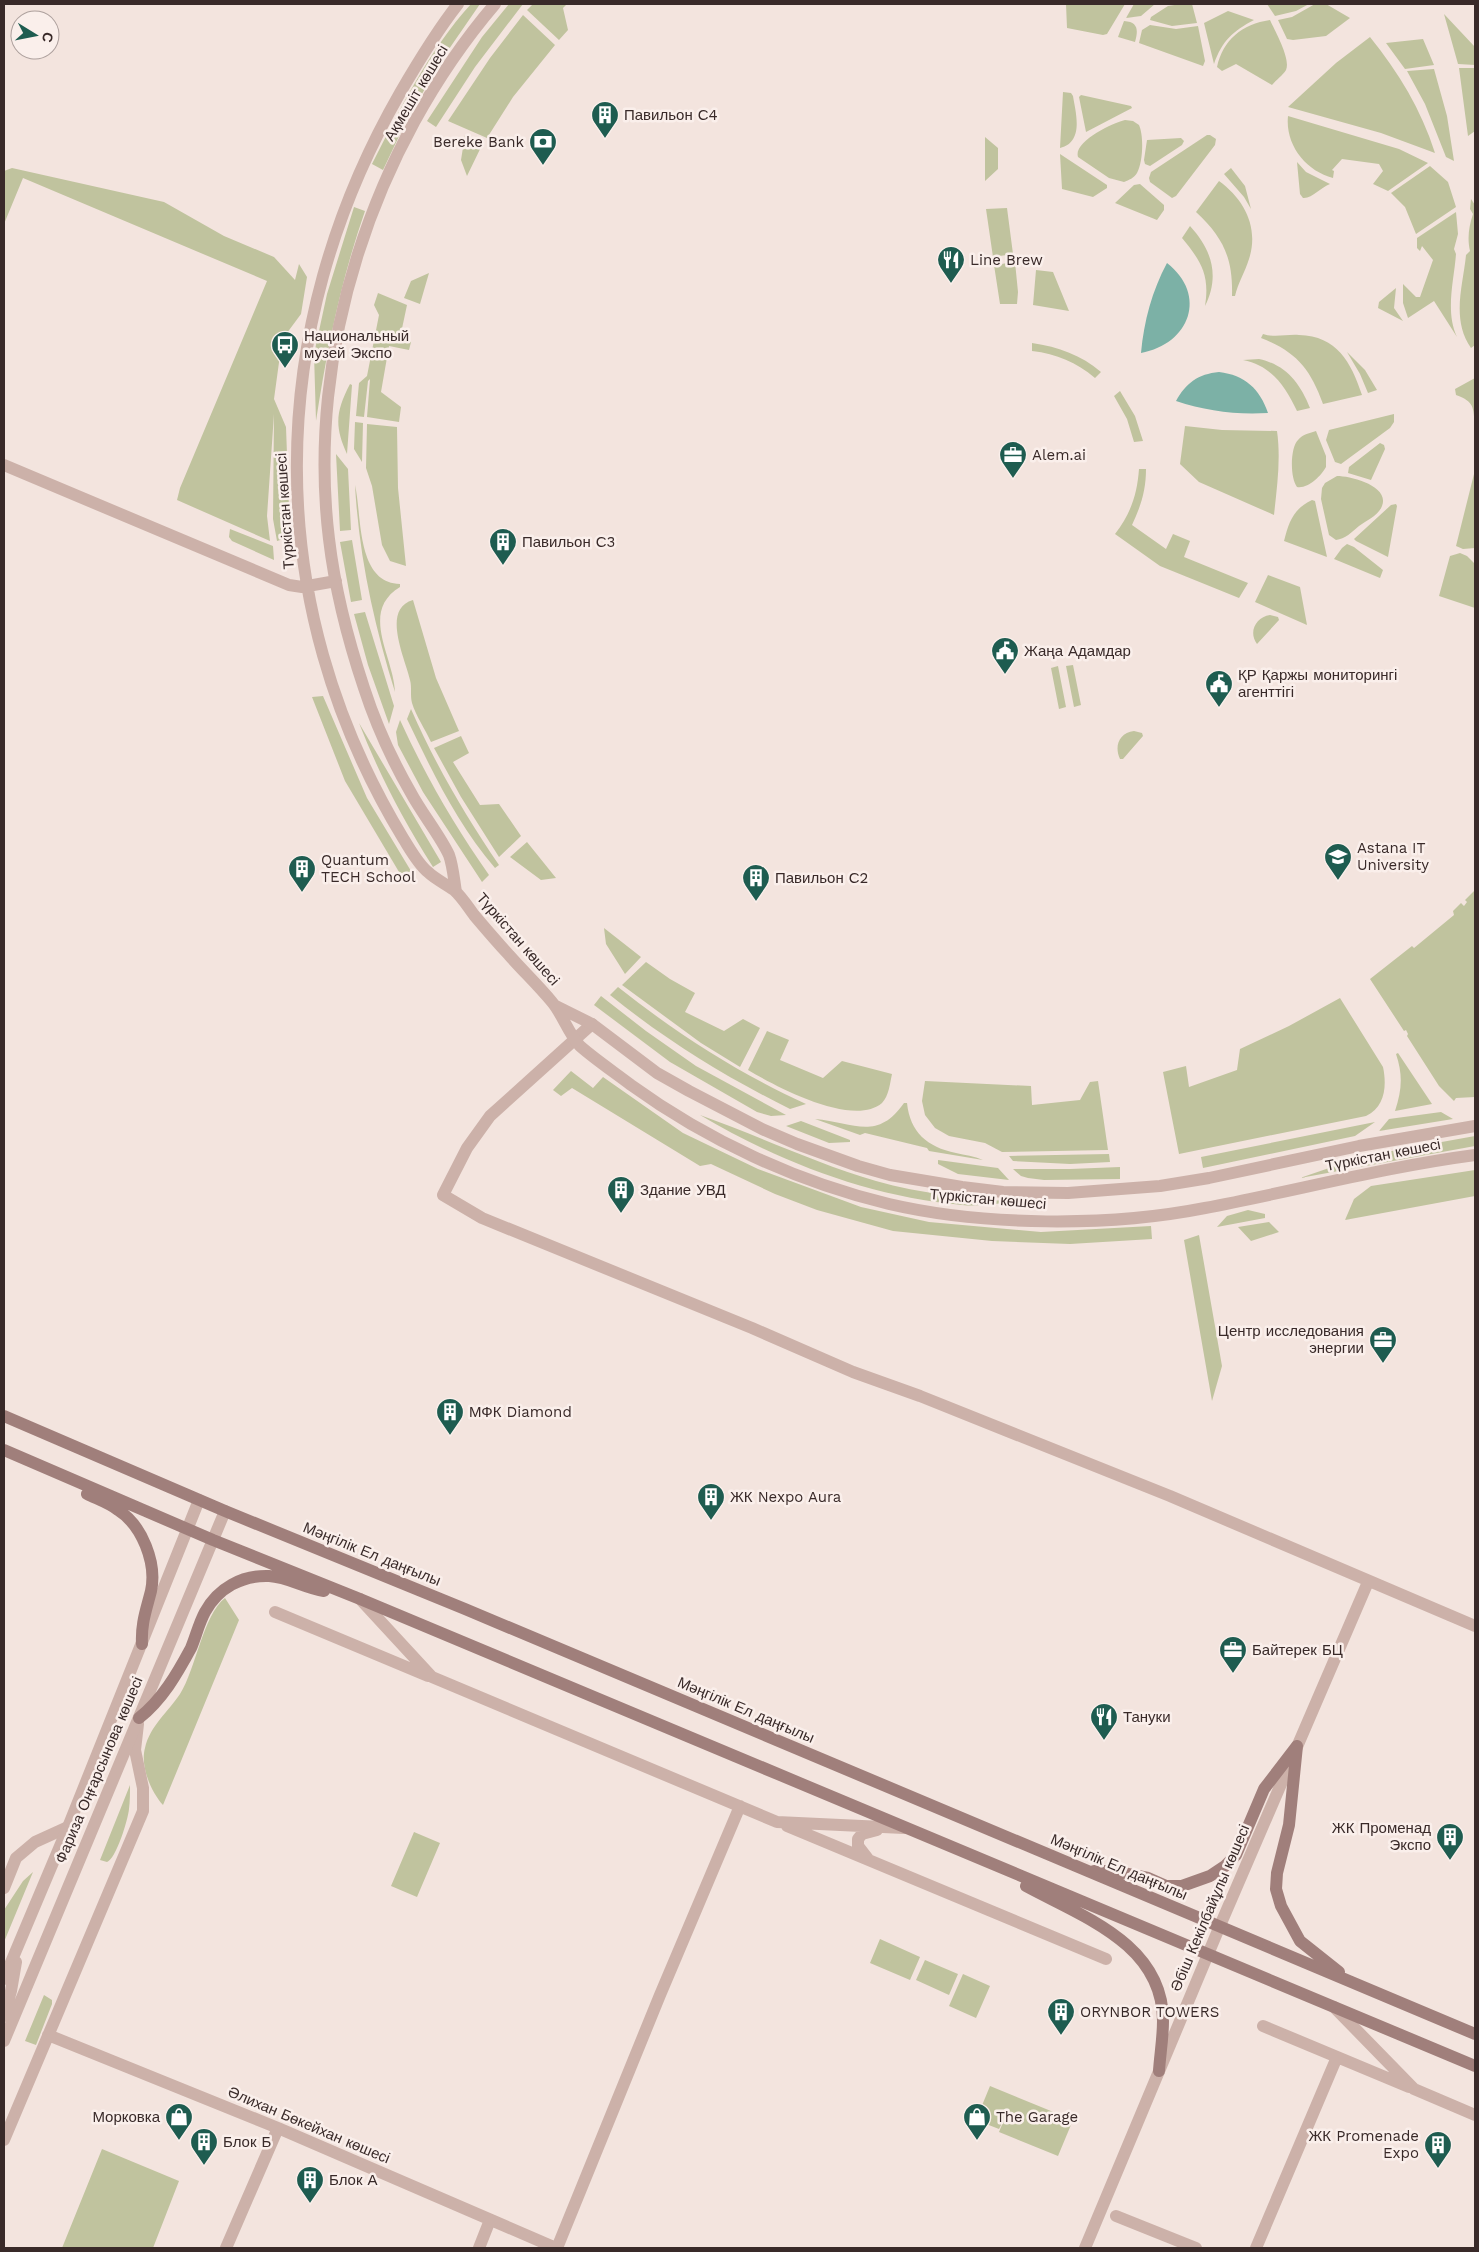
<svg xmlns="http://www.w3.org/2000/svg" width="1479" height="2252" viewBox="0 0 1479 2252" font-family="'Work Sans',sans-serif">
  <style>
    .green { fill: #c0c39e }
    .water { fill: #7cb1a6 }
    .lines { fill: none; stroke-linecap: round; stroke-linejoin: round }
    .minor { stroke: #ccb1a9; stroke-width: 12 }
    .tertiary { stroke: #ccb1a9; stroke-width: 12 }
    .secondary { stroke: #a07f7b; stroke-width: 12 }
    .labels { text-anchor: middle; stroke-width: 5; stroke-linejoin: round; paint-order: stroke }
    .street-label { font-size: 15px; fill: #392a29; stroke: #faefeb }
    .poi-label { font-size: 15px; fill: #392a29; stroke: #faefeb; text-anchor: start }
  </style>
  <rect width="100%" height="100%" fill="#f3e4de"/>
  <path class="green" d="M471 4H480L438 65 402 130 383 170 372 164C400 109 429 50 471 4Z
    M509 4H523L475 67 436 127 427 121 482 37Z
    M533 4H567L563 8 568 30 559 40 527 10Z
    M1066 4H1125L1107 34 1103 35 1067 28Z
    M1134 4H1155L1141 16 1126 18Z
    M1181 4H1192L1197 23 1172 26 1150 20 1151 17 1168 6Z
    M1267 4H1309L1296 11 1275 16Z
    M1315 4H1326L1350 18 1326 36 1293 40 1287 39 1278 20 1292 17Z
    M1228 11 1254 20C1233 31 1222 41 1214 64L1204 23Z
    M1444 14 1475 47V65L1458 64Z
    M523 15 555 45 513 97 487 138 448 121 490 58Z
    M1270 20C1275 31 1291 59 1286 70 1283 75 1276 80 1272 85L1236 64 1222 71 1217 67C1223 40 1242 24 1270 20Z
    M1124 21C1139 22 1138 31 1135 42L1118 37Z
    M1150 25 1176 29 1198 26 1205 61 1203 66 1139 43 1142 30Z
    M1370 37C1399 73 1421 109 1435 153L1381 133 1288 107 1336 63Z
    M1423 39 1434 65 1405 69 1386 43Z
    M1459 68H1475V131L1468 136Z
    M1434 69 1447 116 1454 161 1446 157 1425 104 1407 71Z
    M1063 92 1071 93 1073 96C1076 114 1084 142 1060 148Z
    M1081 95 1131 106 1132 108 1086 132 1079 97Z
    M1288 116 1399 149 1428 163 1388 191 1373 184 1383 171 1379 164 1342 159 1332 170 1334 171 1333 178C1306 171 1285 145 1288 116Z
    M1125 120 1133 121 1139 125C1144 136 1143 162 1137 173 1134 178 1129 180 1124 182L1109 178 1078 157C1073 142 1112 123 1125 120Z
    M465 135 483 143 467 176 461 160Z
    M1207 135H1210L1216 139 1215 145 1176 196 1172 198 1150 182 1149 178 1151 172Z
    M985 137 998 148V169L985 181Z
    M1181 138 1184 141 1182 145 1150 166 1145 164 1144 160 1147 140Z
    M1060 154 1107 185V188L1093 197 1062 189Z
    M1297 162 1306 172 1330 184C1321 187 1312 199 1303 198L1300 194Z
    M1430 166 1448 182 1456 207 1416 234 1405 207 1391 193Z
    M12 168 164 202 224 236 274 257 295 280 299 264 307 277 301 314 284 337 283 333 274 399 286 427 290 537 277 541 273 519 274 414 267 516 270 541 177 500 180 488 267 281 23 178 4 224V171Z
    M1231 168 1245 186 1251 209 1244 197 1224 174Z
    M1219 181C1245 200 1259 228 1249 259 1245 272 1238 283 1235 296H1232C1233 259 1224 238 1196 212Z
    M1140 184 1164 205V210L1157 220 1115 203 1134 185Z
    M1471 199 1475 205V345L1471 348C1451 319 1463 286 1466 255L1470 251C1467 238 1469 226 1473 214L1470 209Z
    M354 207 365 211C341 280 327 349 316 421L314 354 327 294Z
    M1007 208 1013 254 993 257 986 209Z
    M1456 212 1458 234 1454 249 1456 254C1454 281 1445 311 1457 337L1434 301 1408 318 1403 303V284L1416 297H1420L1433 260 1422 246 1420 251 1417 248V238Z
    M1190 226C1212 250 1220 276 1205 306 1210 275 1201 261 1182 238Z
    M1015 262 1018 292 1017 304H1000L994 265Z
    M1036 270 1053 272 1069 311 1033 305Z
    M429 273 420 304 404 298 411 281Z
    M1396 288 1394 308 1403 321 1378 308 1379 302Z
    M378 293 407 305 400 338 411 342 409 350 389 346 381 392 401 407 399 422 367 417 370 379 368 381 364 417 356 416 359 383 367 376 379 315 374 305Z
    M1263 334C1275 338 1287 334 1299 335 1337 336 1351 362 1362 395L1323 404C1310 368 1296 352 1261 338Z
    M1032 343C1059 347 1081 355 1101 372L1095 378C1076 362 1057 354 1032 351Z
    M1347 352 1365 370 1377 390 1368 393 1360 374Z
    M1259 359C1286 365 1300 383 1310 408L1297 411C1285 386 1272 366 1243 360Z
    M1475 378V426C1473 407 1475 402 1456 395L1455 389Z
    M350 384 352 385 347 454C334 426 336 411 350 384Z
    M1120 391 1135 416 1143 441 1134 442 1127 419 1114 396Z
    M1394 414V422L1390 428 1341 464 1335 462 1326 440 1329 430Z
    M355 422 363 423 362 462 354 449Z
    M367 424 397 427 398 488 406 566 390 561 382 545 372 486 366 468Z
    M1185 426 1222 430 1277 431C1281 459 1277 487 1274 515L1199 482 1180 464Z
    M1316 431 1326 456V467C1321 476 1308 489 1297 487 1290 478 1290 448 1298 440 1303 434 1310 433 1316 431Z
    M1380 443 1384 445 1385 449 1371 480 1348 473 1349 467Z
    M336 454 348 469 351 530 340 531Z
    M1139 469H1146C1146 490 1141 506 1132 525L1166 549 1173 534 1190 541 1184 557 1248 583 1239 598 1160 566 1115 534C1131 513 1137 495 1139 469Z
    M1474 474 1475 548 1463 549 1456 546Z
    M1337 476C1351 476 1390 486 1382 506 1379 515 1366 521 1359 526 1352 532 1345 539 1336 540L1329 535 1321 499 1322 488 1325 483Z
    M355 485C362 515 356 583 400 584V587C359 612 394 657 395 692 374 624 359 557 355 485Z
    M1312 500 1315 501 1327 557 1284 541C1289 522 1293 509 1312 500Z
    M1396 504 1397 506 1388 557 1356 541 1354 539 1391 505Z
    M230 529 273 546 274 560 232 541 229 537Z
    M352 540 362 600 351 602 340 542Z
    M1347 544 1354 547 1383 570 1380 578 1334 559 1342 548Z
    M1460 553 1467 556 1475 564V608L1439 596 1450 556Z
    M1268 575 1300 587 1307 625 1255 602Z
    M413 600 436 678 459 731 431 742C425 729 416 716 412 703 410 696 412 687 410 680 405 658 381 609 413 600Z
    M365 612 394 706 389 724 368 665 354 614Z
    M1270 615 1278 617 1279 620 1257 644C1248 632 1256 617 1270 615Z
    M1073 665 1081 705 1074 707 1066 666Z
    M1058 666 1066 707 1059 709 1051 668Z
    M323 696 367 798 411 871 402 877 345 781 312 697Z
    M411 709C435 764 465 815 499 865L495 868C457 824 432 771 407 719Z
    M400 720C425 775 454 825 489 875L482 882 423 792 398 745 396 732Z
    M359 723 441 862 433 867C403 820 379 774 359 723Z
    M1134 731 1142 733 1143 736 1123 759H1120C1114 746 1119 733 1134 731Z
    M461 736 469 753 453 762 480 805 499 804 521 836 499 857 461 797 434 748Z
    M527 842 556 878 541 880 510 857Z
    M1475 890V1097L1456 1098 1454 1101 1439 1086 1407 1036 1408 1034 1406 1030 1404 1031 1370 979 1412 946 1414 948 1454 915 1453 911 1461 903 1464 906 1467 902 1465 900Z
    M604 928 641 957 625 974 606 944Z
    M646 962 670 979 695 993 685 1012 724 1031 743 1019 760 1028 740 1067 701 1043 622 985Z
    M618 987C676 1033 738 1073 806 1104L790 1109C724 1076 667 1041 610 995Z
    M601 996 646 1031 696 1066 786 1115 771 1116 757 1112 670 1062 594 1005Z
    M1340 998 1383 1067C1387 1086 1385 1107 1366 1116L1179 1154 1163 1072 1186 1066 1189 1087 1237 1070 1240 1049 1289 1026Z
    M767 1031 789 1040 780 1060 823 1078 842 1061 892 1074C890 1083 889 1096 882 1103 853 1128 775 1086 748 1070Z
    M1398 1053 1432 1104 1395 1111C1402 1090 1403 1075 1396 1054Z
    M571 1071 593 1088 603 1077 683 1133 758 1169 861 1207 929 1222 1041 1232 1151 1226 1152 1239 1070 1244 992 1241 893 1231 817 1210 775 1194 711 1164 700 1166 572 1088 561 1096 553 1090Z
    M925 1081 1031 1086 1032 1105 1080 1100 1090 1082 1098 1081 1108 1150 1002 1152 985 1143 949 1136 935 1128 925 1115 922 1101Z
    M904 1103H907C910 1132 927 1147 956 1153 965 1155 974 1156 983 1160L929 1151 927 1148 865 1133 860 1135 815 1119C853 1122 877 1142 904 1103Z
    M1441 1112 1453 1119 1379 1131 1389 1119Z
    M700 1115C759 1136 815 1163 876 1181 921 1194 968 1198 1016 1202 998 1203 979 1207 962 1205 870 1197 779 1162 700 1115Z
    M801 1121 850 1140V1142L829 1143 786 1126Z
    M1375 1122 1355 1136 1203 1168 1201 1157Z
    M1475 1136V1146L1300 1178 1364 1156Z
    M1109 1154 1110 1162 1070 1164 1013 1161 1009 1156Z
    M938 1160 998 1168 1009 1180 958 1174 938 1164Z
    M1120 1167V1179L1044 1180 1028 1178 1021 1176 1013 1169H1070Z
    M1475 1170V1196L1345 1220 1354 1199 1371 1186Z
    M1248 1210 1265 1214V1218L1217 1227 1227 1216Z
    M1269 1222 1279 1232 1251 1241 1238 1227Z
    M1199 1235 1222 1366 1212 1401 1184 1240Z
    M225 1598 239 1620 163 1805C151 1792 140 1766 145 1748 150 1726 168 1712 180 1694 196 1669 203 1615 225 1598Z
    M130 1785C130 1793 130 1801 129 1809 128 1820 116 1859 107 1862L100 1860Z
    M414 1832 440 1843 417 1897 391 1886Z
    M33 1872 4 1942V1910L23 1881Z
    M880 1939 920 1957 910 1980 870 1963Z
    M925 1960 958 1974 949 1995 916 1980Z
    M963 1974 990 1986 976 2018 949 2006Z
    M44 1995 52 2000V2004L36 2045 25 2041Z
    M990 2086 1073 2120 1058 2156 999 2132 1006 2115 999 2129 976 2120Z
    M102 2149 179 2181 153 2248H62Z"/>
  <path class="water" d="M1167 263C1208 295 1190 344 1141 353 1144 321 1152 291 1167 263Z
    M1219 372C1245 375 1260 389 1268 413 1236 415 1206 411 1176 401 1186 383 1198 374 1219 372Z"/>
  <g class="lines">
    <path class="minor" d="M592 1024 490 1116 467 1148 443 1195 482 1218 752 1328 853 1372 920 1396 1170 1496 1475 1626
      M360 1599 432 1677 777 1822 904 1828
      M275 1612 428 1676
      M787 1826 1106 1959
      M868 1859 858 1846V1839L862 1834 877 1830
      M4 1888 16 1858 35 1842 68 1827
      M1219 1928 1368 1582
      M1334 2007 1414 2089 1475 2115
      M1263 2026 1409 2087
      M48 2035 278 2128 556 2248
      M4 2140 143 1811V1788L135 1750 138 1724
      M1116 2216 1196 2248
      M226 2248 278 2128
      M479 2248 490 2220
      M557 2248 660 1995 740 1806
      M1256 2248 1337 2057"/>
    <path class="tertiary" d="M458 4C436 32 418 62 400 93 264 330 260 602 403 838 410 849 418 864 428 872 435 879 446 884 454 890 462 897 468 907 474 915 485 928 497 942 509 955 523 971 538 985 552 1002 563 1015 568 1033 580 1046 596 1060 614 1072 631 1085 707 1140 797 1182 889 1204 984 1226 1109 1227 1205 1208 1295 1191 1384 1167 1475 1155
      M4 465 289 585 302 587 336 581
      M456 892C454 880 453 866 449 855 441 837 421 812 411 793 392 760 376 725 364 688 348 640 335 590 329 539 306 352 373 147 495 4
      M556 1006 592 1024 657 1073 689 1091 762 1129 797 1144 858 1166 890 1175 962 1187 1003 1192 1068 1193 1160 1186 1209 1178 1359 1146 1475 1126
      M4 1979 68 1827 199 1500
      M4 2016 11 1991 16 1962
      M4 2041 225 1511
      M1085 2248 1219 1928"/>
    <path class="secondary" d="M4 1416 225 1511 465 1609 1475 2034
      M4 1450 213 1540 360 1599 1475 2066
      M87 1494C97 1499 109 1503 118 1510 142 1525 157 1563 151 1591 146 1611 141 1623 142 1644
      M139 1718C162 1700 177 1674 191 1648 196 1636 199 1623 205 1612 218 1588 242 1575 269 1576 288 1577 305 1588 324 1591
      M1297 1746 1289 1825 1277 1873 1276 1889 1281 1906 1300 1941 1339 1972
      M1094 1871H1113L1148 1878 1166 1886H1182L1210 1876 1225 1866 1236 1855 1264 1789 1297 1746
      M1026 1886C1083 1917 1163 1944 1163 2021 1163 2038 1160 2055 1159 2071"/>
  </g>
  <defs>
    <symbol id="building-pin" viewBox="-11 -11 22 30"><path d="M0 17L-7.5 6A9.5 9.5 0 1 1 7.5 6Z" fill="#1e5c50" stroke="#faefeb"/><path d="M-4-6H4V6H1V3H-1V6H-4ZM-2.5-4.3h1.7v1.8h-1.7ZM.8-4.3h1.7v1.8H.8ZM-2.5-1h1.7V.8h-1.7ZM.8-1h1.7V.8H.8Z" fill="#fff"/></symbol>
    <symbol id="bank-pin" viewBox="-11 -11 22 30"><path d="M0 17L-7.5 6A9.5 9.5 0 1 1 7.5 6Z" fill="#1e5c50" stroke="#faefeb"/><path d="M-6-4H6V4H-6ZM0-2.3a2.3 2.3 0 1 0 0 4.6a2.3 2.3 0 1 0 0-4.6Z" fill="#fff"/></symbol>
    <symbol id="restaurant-pin" viewBox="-11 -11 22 30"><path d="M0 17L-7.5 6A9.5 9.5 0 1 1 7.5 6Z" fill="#1e5c50" stroke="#faefeb"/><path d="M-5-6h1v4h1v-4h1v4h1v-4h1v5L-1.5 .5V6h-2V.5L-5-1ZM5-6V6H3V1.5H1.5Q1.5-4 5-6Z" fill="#fff"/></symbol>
    <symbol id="bus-pin" viewBox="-11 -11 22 30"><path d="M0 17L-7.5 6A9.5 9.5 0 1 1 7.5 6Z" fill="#1e5c50" stroke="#faefeb"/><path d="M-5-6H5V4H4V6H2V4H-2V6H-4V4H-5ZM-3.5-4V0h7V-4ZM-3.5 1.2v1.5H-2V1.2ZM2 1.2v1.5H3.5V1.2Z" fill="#fff"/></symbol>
    <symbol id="office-pin" viewBox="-11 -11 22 30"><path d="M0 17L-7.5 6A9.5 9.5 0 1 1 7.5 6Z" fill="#1e5c50" stroke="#faefeb"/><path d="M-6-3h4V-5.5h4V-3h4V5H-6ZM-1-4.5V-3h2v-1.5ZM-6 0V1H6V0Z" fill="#fff"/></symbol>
    <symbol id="civic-pin" viewBox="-11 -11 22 30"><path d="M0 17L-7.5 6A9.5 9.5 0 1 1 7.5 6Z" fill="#1e5c50" stroke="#faefeb"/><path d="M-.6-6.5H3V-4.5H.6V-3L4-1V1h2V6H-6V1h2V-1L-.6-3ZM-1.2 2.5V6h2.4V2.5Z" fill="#fff"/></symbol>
    <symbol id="university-pin" viewBox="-11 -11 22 30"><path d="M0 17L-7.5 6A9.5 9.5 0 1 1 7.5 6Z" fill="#1e5c50" stroke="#faefeb"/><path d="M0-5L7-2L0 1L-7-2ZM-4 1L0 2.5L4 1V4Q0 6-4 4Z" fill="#fff"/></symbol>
    <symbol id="shop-pin" viewBox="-11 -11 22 30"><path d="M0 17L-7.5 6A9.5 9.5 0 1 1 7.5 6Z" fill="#1e5c50" stroke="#faefeb"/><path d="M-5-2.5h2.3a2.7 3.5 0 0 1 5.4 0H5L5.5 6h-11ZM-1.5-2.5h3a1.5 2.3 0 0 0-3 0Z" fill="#fff"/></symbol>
  </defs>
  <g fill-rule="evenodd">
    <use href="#building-pin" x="589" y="99" width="32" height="43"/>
    <use href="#bank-pin" x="527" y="126" width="32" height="43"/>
    <use href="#restaurant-pin" x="935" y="244" width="32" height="43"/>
    <use href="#bus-pin" x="269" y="329" width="32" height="43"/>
    <use href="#office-pin" x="997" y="439" width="32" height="43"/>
    <use href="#building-pin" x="487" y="526" width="32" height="43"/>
    <use href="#civic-pin" x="989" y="635" width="32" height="43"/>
    <use href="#civic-pin" x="1203" y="668" width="32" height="43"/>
    <use href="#university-pin" x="1322" y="841" width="32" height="43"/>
    <use href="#building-pin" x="286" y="853" width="32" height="43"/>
    <use href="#building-pin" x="740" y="862" width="32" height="43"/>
    <use href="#building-pin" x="605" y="1174" width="32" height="43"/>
    <use href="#office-pin" x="1367" y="1324" width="32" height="43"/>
    <use href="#building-pin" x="434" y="1396" width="32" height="43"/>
    <use href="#building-pin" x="695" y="1481" width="32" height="43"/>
    <use href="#office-pin" x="1217" y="1634" width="32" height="43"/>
    <use href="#restaurant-pin" x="1088" y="1701" width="32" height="43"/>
    <use href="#building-pin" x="1434" y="1821" width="32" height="43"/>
    <use href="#building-pin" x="1045" y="1996" width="32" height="43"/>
    <use href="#shop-pin" x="163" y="2101" width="32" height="43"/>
    <use href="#shop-pin" x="961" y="2101" width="32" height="43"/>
    <use href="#building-pin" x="188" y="2126" width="32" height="43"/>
    <use href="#building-pin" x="1422" y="2129" width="32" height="43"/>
    <use href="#building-pin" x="294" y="2164" width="32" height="43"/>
  </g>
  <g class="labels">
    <g class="street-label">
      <text transform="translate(416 93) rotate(-59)" y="5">Ақмешіт көшесі</text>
      <text transform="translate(285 511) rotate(-94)" y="5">Түркістан көшесі</text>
      <text transform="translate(518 939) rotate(49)" y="5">Түркістан көшесі</text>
      <text transform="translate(1383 1155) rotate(-11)" y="5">Түркістан көшесі</text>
      <text transform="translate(988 1199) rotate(5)" y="5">Түркістан көшесі</text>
      <text transform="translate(372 1554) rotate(22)" y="5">Мәңгілік Ел даңғылы</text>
      <text transform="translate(746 1710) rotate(23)" y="5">Мәңгілік Ел даңғылы</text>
      <text transform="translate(99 1770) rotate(-67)" y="5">Фариза Оңғарсынова көшесі</text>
      <text transform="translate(1119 1867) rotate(23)" y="5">Мәңгілік Ел даңғылы</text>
      <text transform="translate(1210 1908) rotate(-67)" y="5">Әбіш Кекілбайұлы көшесі</text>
      <text transform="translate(309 2125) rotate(23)" y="5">Әлихан Бөкейхан көшесі</text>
    </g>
    <g class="poi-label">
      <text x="624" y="120">Павильон С4</text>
      <text x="524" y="147" text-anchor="end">Bereke Bank</text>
      <text x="970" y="265">Line Brew</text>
      <text x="304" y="341">Национальный<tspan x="304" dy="17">музей Экспо</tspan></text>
      <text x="1032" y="460">Alem.ai</text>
      <text x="522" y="547">Павильон С3</text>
      <text x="1024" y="656">Жаңа Адамдар</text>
      <text x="1238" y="680">ҚР Қаржы мониторингі<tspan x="1238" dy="17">агенттігі</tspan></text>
      <text x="1357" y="853">Astana IT<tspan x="1357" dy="17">University</tspan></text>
      <text x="321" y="865">Quantum<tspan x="321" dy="17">TECH School</tspan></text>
      <text x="775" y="883">Павильон С2</text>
      <text x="640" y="1195">Здание УВД</text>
      <text x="1364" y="1336" text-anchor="end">Центр исследования<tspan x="1364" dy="17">энергии</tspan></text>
      <text x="469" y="1417">МФК Diamond</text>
      <text x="730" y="1502">ЖК Nexpo Aura</text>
      <text x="1252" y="1655">Байтерек БЦ</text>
      <text x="1123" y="1722">Тануки</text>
      <text x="1431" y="1833" text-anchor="end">ЖК Променад<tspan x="1431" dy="17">Экспо</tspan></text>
      <text x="1080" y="2017">ORYNBOR TOWERS</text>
      <text x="160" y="2122" text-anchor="end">Морковка</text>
      <text x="996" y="2122">The Garage</text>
      <text x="1419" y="2141" text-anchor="end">ЖК Promenade<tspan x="1419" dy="17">Expo</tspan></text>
      <text x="223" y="2147">Блок Б</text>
      <text x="329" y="2185">Блок А</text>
    </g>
  </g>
  <rect width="1479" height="2252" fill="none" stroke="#392a29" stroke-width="10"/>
  <g transform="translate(35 35) rotate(100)"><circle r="24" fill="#faefeb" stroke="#ada09d"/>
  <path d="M0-4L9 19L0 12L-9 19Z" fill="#1e5c50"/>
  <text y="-8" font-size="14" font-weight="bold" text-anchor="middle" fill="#392a29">С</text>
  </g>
</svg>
